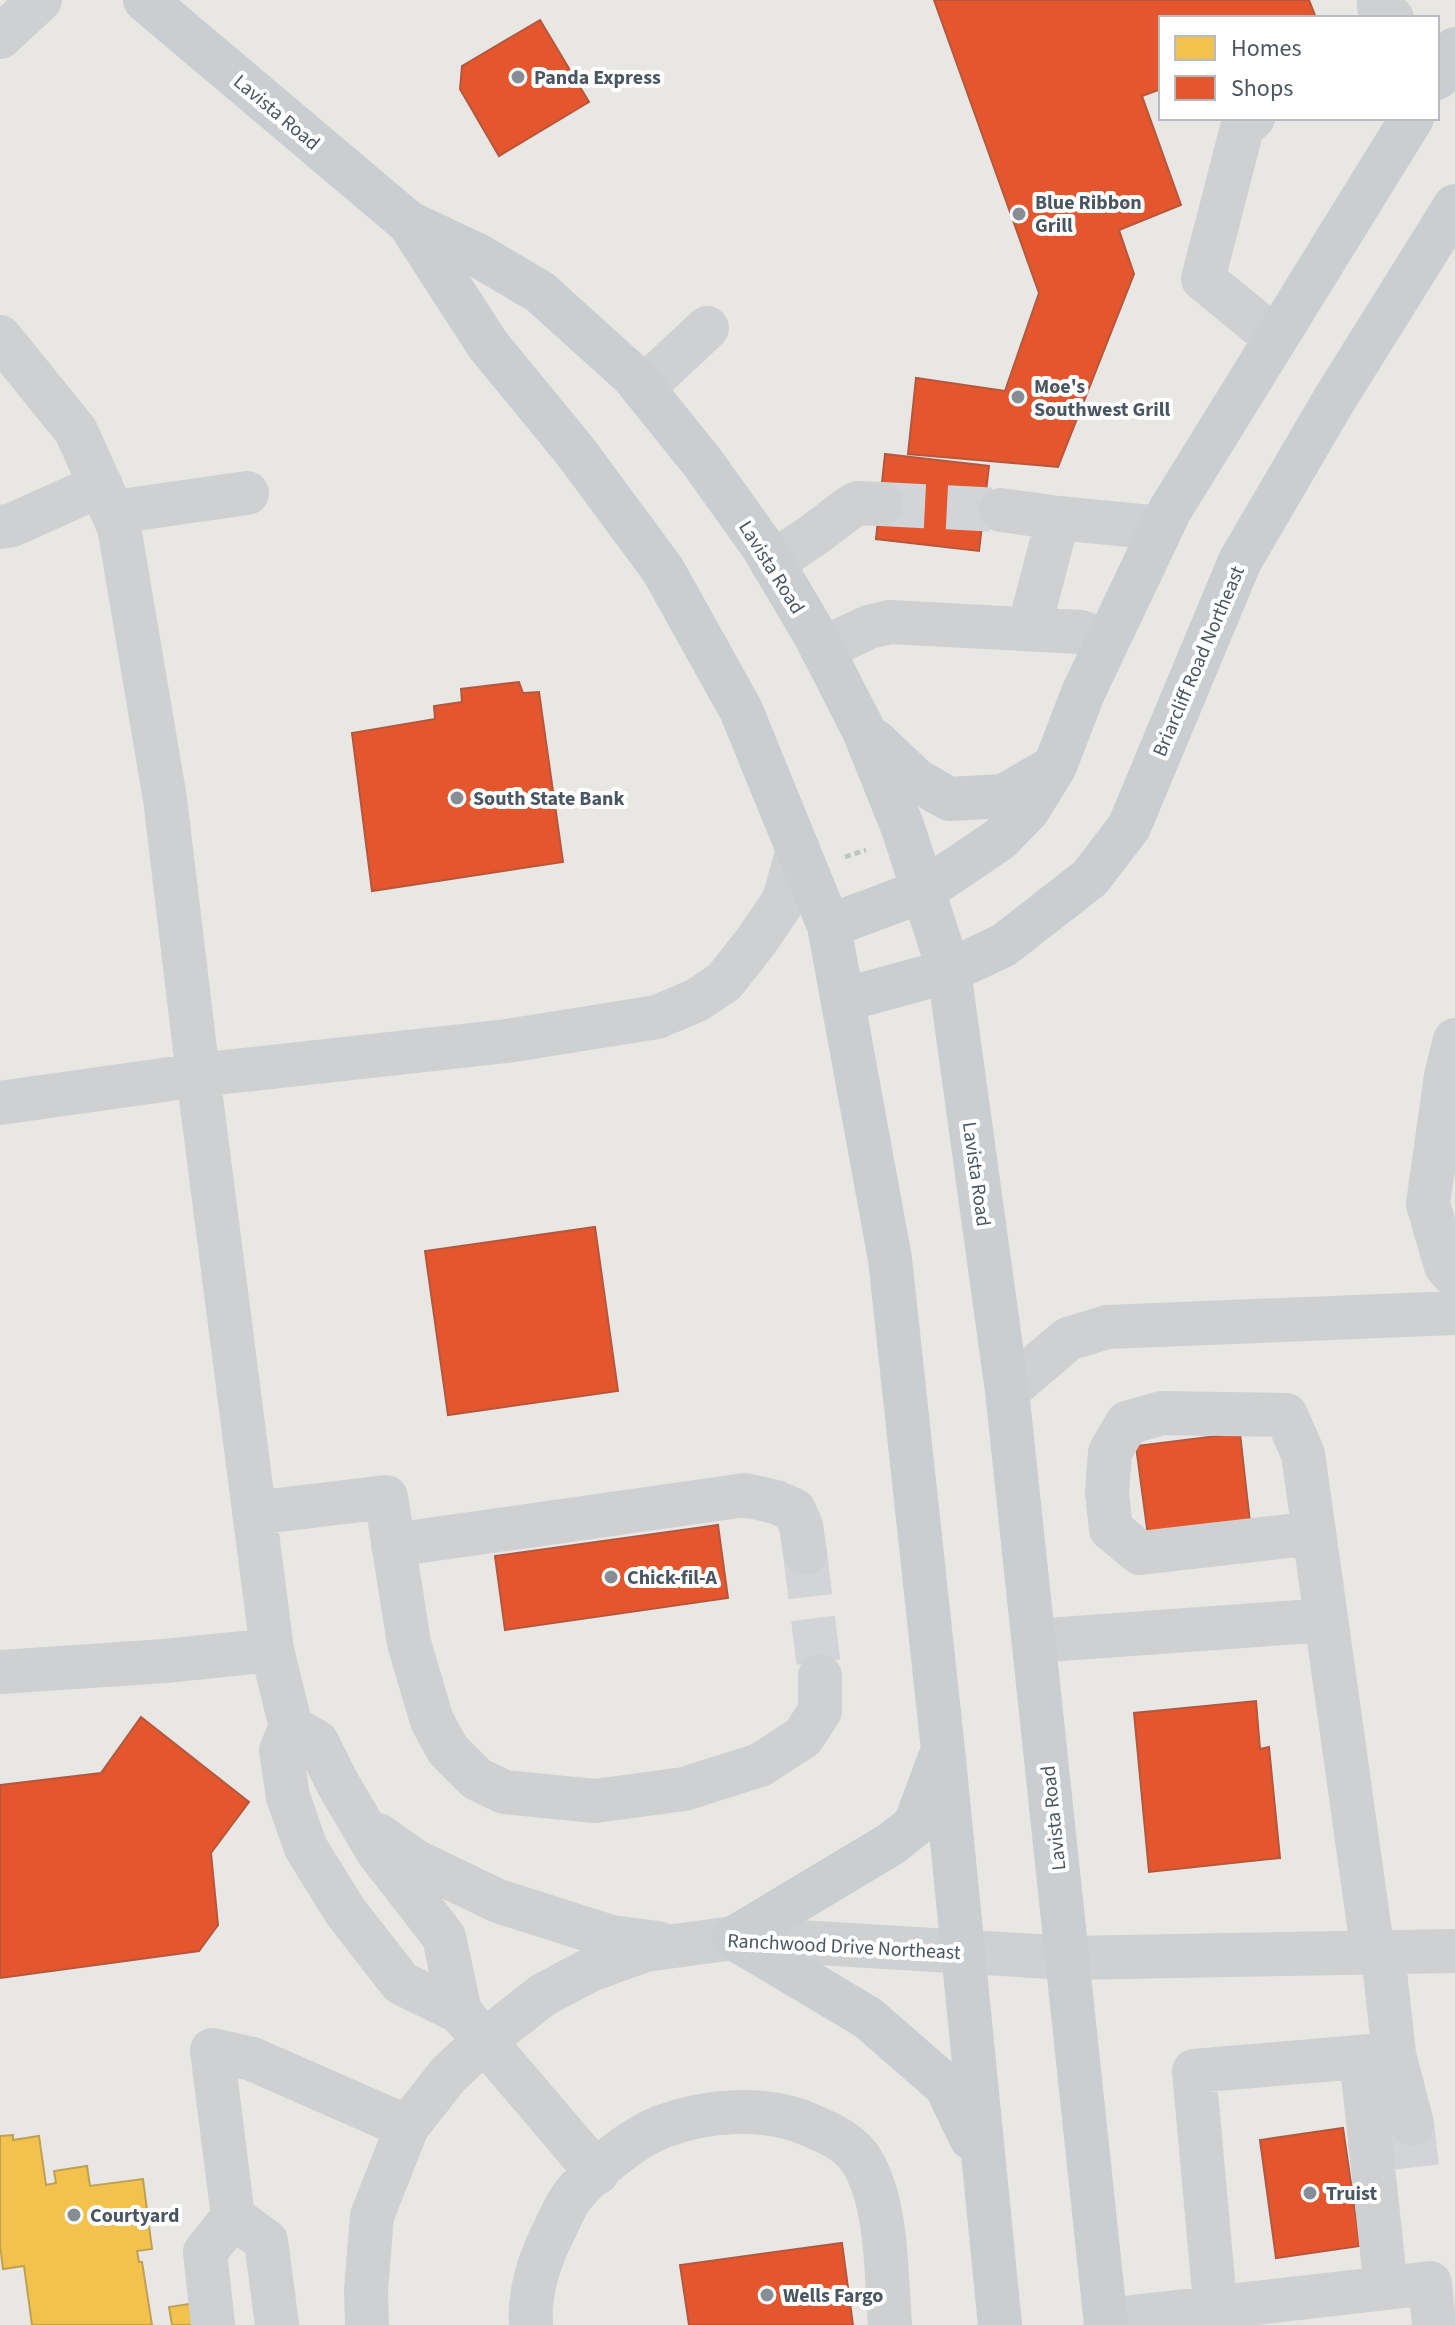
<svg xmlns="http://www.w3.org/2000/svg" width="1455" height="2325" viewBox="0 0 1455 2325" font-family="'Source Sans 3',sans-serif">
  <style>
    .commercial { fill: #e8e7e3; fill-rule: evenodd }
    .homes { fill: #f2c14e; stroke: #c0a154; stroke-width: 2 }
    .shops { fill: #e4572e; stroke: #b6573d; stroke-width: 2 }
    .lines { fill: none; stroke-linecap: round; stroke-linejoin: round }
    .minor-tunnel { stroke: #d2d4d7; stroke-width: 44; stroke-dasharray: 44 22; stroke-linecap: butt }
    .path { stroke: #bcc7c4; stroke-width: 5; stroke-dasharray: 6 4; stroke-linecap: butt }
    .minor { stroke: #ced0d2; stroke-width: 44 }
    .major { stroke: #caced1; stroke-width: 44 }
    .poi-dot { fill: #868d94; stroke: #fff; stroke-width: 3 }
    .labels { text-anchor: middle; stroke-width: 8; stroke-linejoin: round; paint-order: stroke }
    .poi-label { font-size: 20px; font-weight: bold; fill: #4a5661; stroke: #fff; text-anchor: start }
    .street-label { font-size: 20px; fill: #4a5661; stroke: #fff }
  </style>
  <rect width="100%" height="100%" fill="#f4f4f4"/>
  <path class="commercial" d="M0 0H1455V2325H0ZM1161 18H1437V118H1161Z"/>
  <path class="homes" d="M13 2135V2140L39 2136 46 2185 56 2183 54 2171 87 2166 90 2186 143 2179 152 2249 137 2251 139 2262H142L152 2325H32L24 2266 3 2269 0 2245V2136Z
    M229 2298 233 2325H172L169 2307Z"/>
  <path class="shops" d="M934 0H1309L1316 18H1161V89L1142 96 1181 205 1119 230 1134 274 1058 467 908 454 916 378 1005 391 1039 293Z
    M540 20 589 102 499 156 460 89 462 66Z
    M885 454 989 466 979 551 876 539Z
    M519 682 523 693 539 692 563 862 372 891 352 733 435 719 434 706 462 702 461 689Z
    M595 1227 618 1391 448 1415 425 1251Z
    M1240 1433 1250 1523 1148 1536 1136 1446Z
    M718 1525 728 1598 505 1630 495 1556Z
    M1256 1701 1260 1749 1269 1747 1280 1858 1149 1872 1134 1713Z
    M141 1717 249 1802 211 1853 218 1925 199 1951 0 1978V1785L101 1773Z
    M1343 2128 1360 2246 1276 2258 1260 2140Z
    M842 2243 853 2325H689L680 2265Z"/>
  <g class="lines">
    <path class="minor-tunnel" d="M881 504 1001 510
      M805 1553 820 1676
      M1412 2124 1417 2167"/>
    <path class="path" d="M845 857 866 850"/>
    <path class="minor" d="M1379 0V7L1392 18
      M0 37 40 0
      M1253 118 1242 128 1203 279 1275 338
      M0 337 76 431 119 527 165 799 198 1075 272 1650 291 1727 281 1750 288 1797 306 1848 345 1911 401 1983 460 2012
      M643 388 707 328
      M1001 510 1058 518
      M114 512 247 493
      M0 527 12 525 101 485
      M772 563 815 534 849 508 858 503 881 504
      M1029 629 1058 518 1161 528
      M822 649 869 627 890 622 1081 632 1107 642
      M1455 1040 1446 1076 1428 1204 1446 1266 1455 1276
      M0 1103 198 1075 507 1041 657 1017 697 1000 724 982 757 940 784 900 798 849
      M1007 1391 1068 1339 1107 1327 1455 1313
      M254 1513 386 1497 409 1643 432 1721 448 1750 477 1779 504 1792 595 1801 684 1789 760 1765 803 1737 820 1711V1676
      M1314 1533 1140 1553 1111 1529 1107 1493 1110 1452 1127 1423 1162 1413 1286 1415 1303 1454 1373 1954
      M393 1545 745 1495 776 1502 794 1510 801 1526 805 1553
      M1034 1641 1326 1620
      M0 1672 165 1661 272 1650
      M291 1727 317 1742 338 1784 378 1852 444 1937 460 2012 597 2173
      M378 1835 415 1861 498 1901 611 1937 658 1943
      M1383 1954 1394 2054 1412 2124
      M1361 2057 1386 2288
      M1106 2320 1430 2283 1434 2325
      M213 2325 205 2252 233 2217
      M277 2325 266 2241 233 2217 212 2050 252 2059 407 2127
      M367 2325 366 2290 372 2216 407 2127 448 2075 483 2042 543 1995 590 1970 645 1950 734 1938 1068 1958 1455 1951
      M531 2325C529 2295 538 2264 551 2237 558 2224 564 2206 574 2194 594 2170 631 2139 661 2127 706 2110 765 2105 810 2125 829 2133 852 2143 863 2163 888 2206 886 2276 890 2325
      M1217 2325 1194 2071 1394 2054"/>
    <path class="major" d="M145 0 409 223 479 256 540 292 633 376 703 463 763 547 815 635 864 731 903 828 949 971 1007 1391 1106 2325
      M1437 78 1455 49
      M409 223 488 345 575 451 663 570 741 710 829 926 890 1259 943 1750 1000 2325
      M875 741 916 780 949 799 1004 796 1050 769
      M829 926 923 891 1000 839 1028 810 1055 766 1083 693 1170 510 1412 118
      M843 1000 949 971 1004 945 1090 878 1129 827 1240 561 1334 400 1455 206
      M939 1760 915 1825 891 1844 734 1938 868 2018 946 2086 971 2138"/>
  </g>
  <g class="poi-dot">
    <circle cx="518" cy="77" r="8"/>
    <circle cx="1019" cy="214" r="8"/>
    <circle cx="1018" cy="397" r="8"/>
    <circle cx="457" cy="798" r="8"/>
    <circle cx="611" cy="1577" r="8"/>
    <circle cx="1310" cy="2193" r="8"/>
    <circle cx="74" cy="2215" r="8"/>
    <circle cx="767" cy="2295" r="8"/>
  </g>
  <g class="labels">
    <g class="poi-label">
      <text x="534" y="84">Panda Express</text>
      <text x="1035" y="209">Blue Ribbon<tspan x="1035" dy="23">Grill</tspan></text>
      <text x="1034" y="393">Moe's<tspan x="1034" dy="23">Southwest Grill</tspan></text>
      <text x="473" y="805">South State Bank</text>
      <text x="627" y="1584">Chick-fil-A</text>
      <text x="1326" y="2200">Truist</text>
      <text x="90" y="2222">Courtyard</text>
      <text x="783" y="2302">Wells Fargo</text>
    </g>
    <g class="street-label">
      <text transform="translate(277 112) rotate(40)" y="7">Lavista Road</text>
      <text transform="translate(772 567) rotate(58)" y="7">Lavista Road</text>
      <text transform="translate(1198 661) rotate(-67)" y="7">Briarcliff Road Northeast</text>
      <text transform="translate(977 1174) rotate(82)" y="7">Lavista Road</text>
      <text transform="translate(1053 1818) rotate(-96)" y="7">Lavista Road</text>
      <text transform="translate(844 1946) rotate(3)" y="7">Ranchwood Drive Northeast</text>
    </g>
  </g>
  <rect x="1159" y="16" width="280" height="104" fill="#ffffff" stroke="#b7bbc0" stroke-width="2"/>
  <rect x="1175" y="36" width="40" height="24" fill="#f2c14e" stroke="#b7bbc0" stroke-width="2"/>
  <text x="1231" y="56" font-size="24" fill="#4a5661">Homes</text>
  <rect x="1175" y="76" width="40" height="24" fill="#e4572e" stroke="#b7bbc0" stroke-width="2"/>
  <text x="1231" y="96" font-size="24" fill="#4a5661">Shops</text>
</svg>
